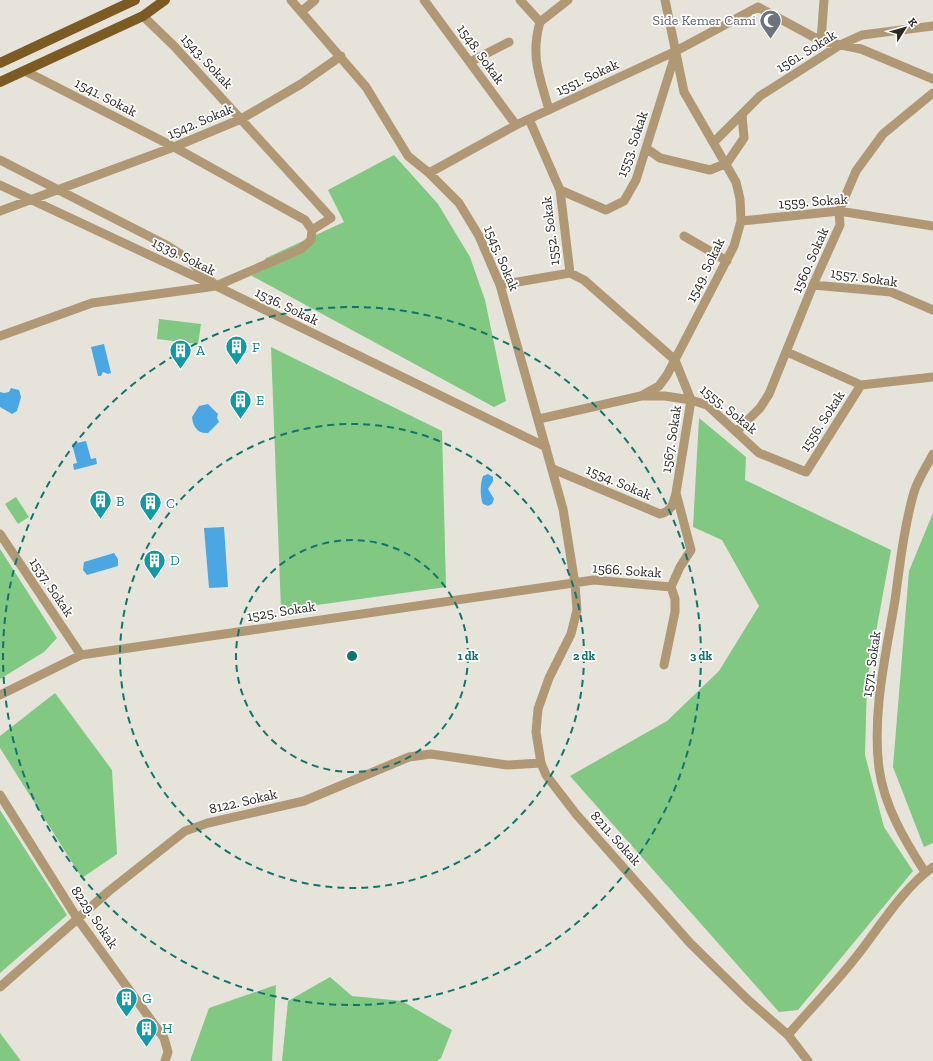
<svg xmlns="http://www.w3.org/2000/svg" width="933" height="1061" viewBox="0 0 933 1061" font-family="'Zilla Slab',serif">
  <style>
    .green { fill: #81c882 }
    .water { fill: #4ba7e3 }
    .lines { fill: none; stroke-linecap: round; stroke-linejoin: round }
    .minor { stroke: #b09875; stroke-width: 9 }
    .major { stroke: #7c5b23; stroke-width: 10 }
    .ring { fill: none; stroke: #0f766e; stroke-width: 2; stroke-dasharray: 7 5 }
    .labels { text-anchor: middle; stroke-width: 3.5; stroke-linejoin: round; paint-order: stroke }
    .worship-label { font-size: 14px; fill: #5b616d; stroke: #fff; text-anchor: end }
    .street-label { font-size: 14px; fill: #2a2925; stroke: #fff }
    .culture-label { font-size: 14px; fill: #0d838f; stroke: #fff; text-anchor: start }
    .centre { fill: #0f766e; stroke: #fff; stroke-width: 2 }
    .ring-label { font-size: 12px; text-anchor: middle; font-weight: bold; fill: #0f766e; stroke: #fff; stroke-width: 3.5; stroke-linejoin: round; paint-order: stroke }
  </style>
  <rect width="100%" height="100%" fill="#e6e3da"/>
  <path class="green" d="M394 155 438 204 470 257 485 300 506 401 494 407 252 276 266 258 344 222 328 190Z
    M159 319 201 324 198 344 157 339Z
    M271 347 442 431 446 587 281 610Z
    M699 418 746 457 745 480 891 550 867 681 865 755 884 827 913 871 798 1010 779 1012 570 776 667 721 719 671 759 606 722 540 693 527Z
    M16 497 29 517 18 524 5 504Z
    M933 513V843L924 847 893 767 909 571Z
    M0 549 57 638 44 652 0 679Z
    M55 693 112 770 117 854 82 878 0 748V736Z
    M0 810 67 915 0 973Z
    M330 977 352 996 402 1001 452 1030 441 1058 437 1061H282L288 1001Z
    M276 985 272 1061H190L209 1008Z
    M0 1033 21 1061H0Z"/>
  <path class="water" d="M104 344 111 373 108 374 103 372 101 376H98L91 347Z
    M11 388 19 390 21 397 17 411 12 414 0 407V392L4 393 9 392Z
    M208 404 218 414 217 418 219 422 208 433C198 434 193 427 192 417L199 406Z
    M86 441 91 459 96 458 97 464 74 470 73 464 77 463 72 444Z
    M488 474 493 477V481L488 489 494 499 492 504 488 506 483 504C480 498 480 483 483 476Z
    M224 527 228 587 209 588 204 528Z
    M114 553 118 559V566L87 575 83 570 84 562Z"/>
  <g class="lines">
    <path class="minor" d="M291 0 366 87 408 156 429 173 459 203 479 236 500 285 563 509 575 584 577 610 571 634 549 678 538 709 536 732 541 763 546 775 576 814 690 943 748 1000 788 1035 808 1061
      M424 0 516 125
      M520 0 540 22C530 57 540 77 549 110
      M758 7 821 41 861 49 933 79
      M301 12 315 0
      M143 16 174 46 331 218 312 230
      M540 22 568 0
      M821 41 824 0
      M470 62 509 42
      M25 71 174 147 305 220 312 230 311 240 301 249 216 286
      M714 142 760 96 840 45 862 35 933 26
      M646 148 660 158 710 170 727 163 744 138 742 115
      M0 160 168 246 188 259 216 286
      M429 173 516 125 676 51 758 7
      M0 185 209 283
      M560 190 606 210 624 201 636 180 676 52
      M0 211 174 147 241 119 301 84 341 56
      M741 221 839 211 933 226
      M684 236 727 261
      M570 273 584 280 675 360 691 400 707 405 759 453 806 472 861 385
      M500 285 570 273 560 190 529 119
      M813 285 891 292 933 310
      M0 336 92 303 216 286 546 447
      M787 352 861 385 933 377
      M539 419 641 396 659 386 667 375 734 246 741 221 740 199 736 182 684 92 665 0
      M737 431 760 408 769 394 813 285 840 225 839 211 856 171 883 134 933 93
      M553 469 660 514C672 511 673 504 676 493L691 400 665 396H643
      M0 534 81 655
      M664 665 675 612V599L671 587
      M0 695 81 655 594 580 671 587 680 567 691 550 676 493
      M0 795 77 918 164 1038 168 1052 165 1061
      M925 872C905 841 884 806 879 768 872 712 886 654 895 600 900 564 904 527 914 492 918 479 927 466 933 454
      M0 987 109 891 185 831 208 823 304 801 409 757 431 754 507 765 541 763
      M788 1035C810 1009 835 984 856 957 879 928 903 888 933 867"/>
    <path class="major" d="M0 63 135 0
      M0 82 143 16 165 0"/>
  </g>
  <g class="ring">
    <circle cx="352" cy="656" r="116"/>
    <circle cx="352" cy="656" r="232"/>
    <circle cx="352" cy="656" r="349"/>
  </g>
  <defs>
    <symbol id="mosque-pin" viewBox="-11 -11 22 30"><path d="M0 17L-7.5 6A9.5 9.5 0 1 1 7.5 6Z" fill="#6b7280" stroke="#fff"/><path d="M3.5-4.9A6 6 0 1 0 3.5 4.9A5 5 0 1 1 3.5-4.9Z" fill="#fff"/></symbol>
    <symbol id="building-pin" viewBox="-11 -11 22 30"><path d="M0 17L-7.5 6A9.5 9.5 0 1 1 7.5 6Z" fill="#0f9aa8" stroke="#fff"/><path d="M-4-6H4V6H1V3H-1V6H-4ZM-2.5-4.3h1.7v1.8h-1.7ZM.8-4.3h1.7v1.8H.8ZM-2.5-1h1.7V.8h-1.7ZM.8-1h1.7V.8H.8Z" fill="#fff"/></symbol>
  </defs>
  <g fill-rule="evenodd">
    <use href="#mosque-pin" x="758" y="8" width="25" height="34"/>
    <use href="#building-pin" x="224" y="334" width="25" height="34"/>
    <use href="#building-pin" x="168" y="338" width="25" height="34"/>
    <use href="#building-pin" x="228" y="388" width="25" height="34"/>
    <use href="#building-pin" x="88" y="488" width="25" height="34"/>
    <use href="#building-pin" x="138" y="490" width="25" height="34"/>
    <use href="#building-pin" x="142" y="548" width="25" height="34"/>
    <use href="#building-pin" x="114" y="986" width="25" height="34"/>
    <use href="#building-pin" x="134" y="1016" width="25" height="34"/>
  </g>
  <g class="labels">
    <g class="worship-label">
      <text x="756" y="25">Side Kemer Cami</text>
    </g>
    <g class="street-label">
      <text transform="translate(806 51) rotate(-32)" y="5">1561. Sokak</text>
      <text transform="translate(481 54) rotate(54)" y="5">1548. Sokak</text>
      <text transform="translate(207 61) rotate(47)" y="5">1543. Sokak</text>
      <text transform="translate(587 77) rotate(-25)" y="5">1551. Sokak</text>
      <text transform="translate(106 97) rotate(27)" y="5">1541. Sokak</text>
      <text transform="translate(200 121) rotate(-23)" y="5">1542. Sokak</text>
      <text transform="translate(632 144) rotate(-71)" y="5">1553. Sokak</text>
      <text transform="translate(813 201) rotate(-4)" y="5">1559. Sokak</text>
      <text transform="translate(550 231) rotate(-97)" y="5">1552. Sokak</text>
      <text transform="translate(184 256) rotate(26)" y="5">1539. Sokak</text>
      <text transform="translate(502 258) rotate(67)" y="5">1545. Sokak</text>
      <text transform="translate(810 260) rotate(-66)" y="5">1560. Sokak</text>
      <text transform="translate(705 270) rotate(-64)" y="5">1549. Sokak</text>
      <text transform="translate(864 277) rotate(8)" y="5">1557. Sokak</text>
      <text transform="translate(287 306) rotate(26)" y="5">1536. Sokak</text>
      <text transform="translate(729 409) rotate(39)" y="5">1555. Sokak</text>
      <text transform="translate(822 421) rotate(-57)" y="5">1556. Sokak</text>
      <text transform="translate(671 439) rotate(-81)" y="5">1567. Sokak</text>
      <text transform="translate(619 482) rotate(23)" y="5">1554. Sokak</text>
      <text transform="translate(627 570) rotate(4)" y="5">1566. Sokak</text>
      <text transform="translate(52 587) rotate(56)" y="5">1537. Sokak</text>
      <text transform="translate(281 611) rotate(-9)" y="5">1525. Sokak</text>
      <text transform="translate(871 664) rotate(-82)" y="5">1571. Sokak</text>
      <text transform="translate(243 801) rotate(-13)" y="5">8122. Sokak</text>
      <text transform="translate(616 838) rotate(48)" y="5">8211. Sokak</text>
      <text transform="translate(95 917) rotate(56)" y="5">8229. Sokak</text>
    </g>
    <g class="culture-label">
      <text x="252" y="352">F</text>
      <text x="196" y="355">A</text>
      <text x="256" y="405">E</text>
      <text x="116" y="506">B</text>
      <text x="166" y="508">C</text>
      <text x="170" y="565">D</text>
      <text x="142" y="1003">G</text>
      <text x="162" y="1033">H</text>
    </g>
  </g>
  <circle cx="352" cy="656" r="6" class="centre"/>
  <g class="ring-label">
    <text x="468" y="660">1 dk</text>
    <text x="584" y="660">2 dk</text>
    <text x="701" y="660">3 dk</text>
  </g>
  <g transform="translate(905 28) rotate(53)" stroke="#ffffff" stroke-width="3" paint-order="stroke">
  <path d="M0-3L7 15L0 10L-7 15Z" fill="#2a2925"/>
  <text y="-6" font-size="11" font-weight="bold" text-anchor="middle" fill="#2a2925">K</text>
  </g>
</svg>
